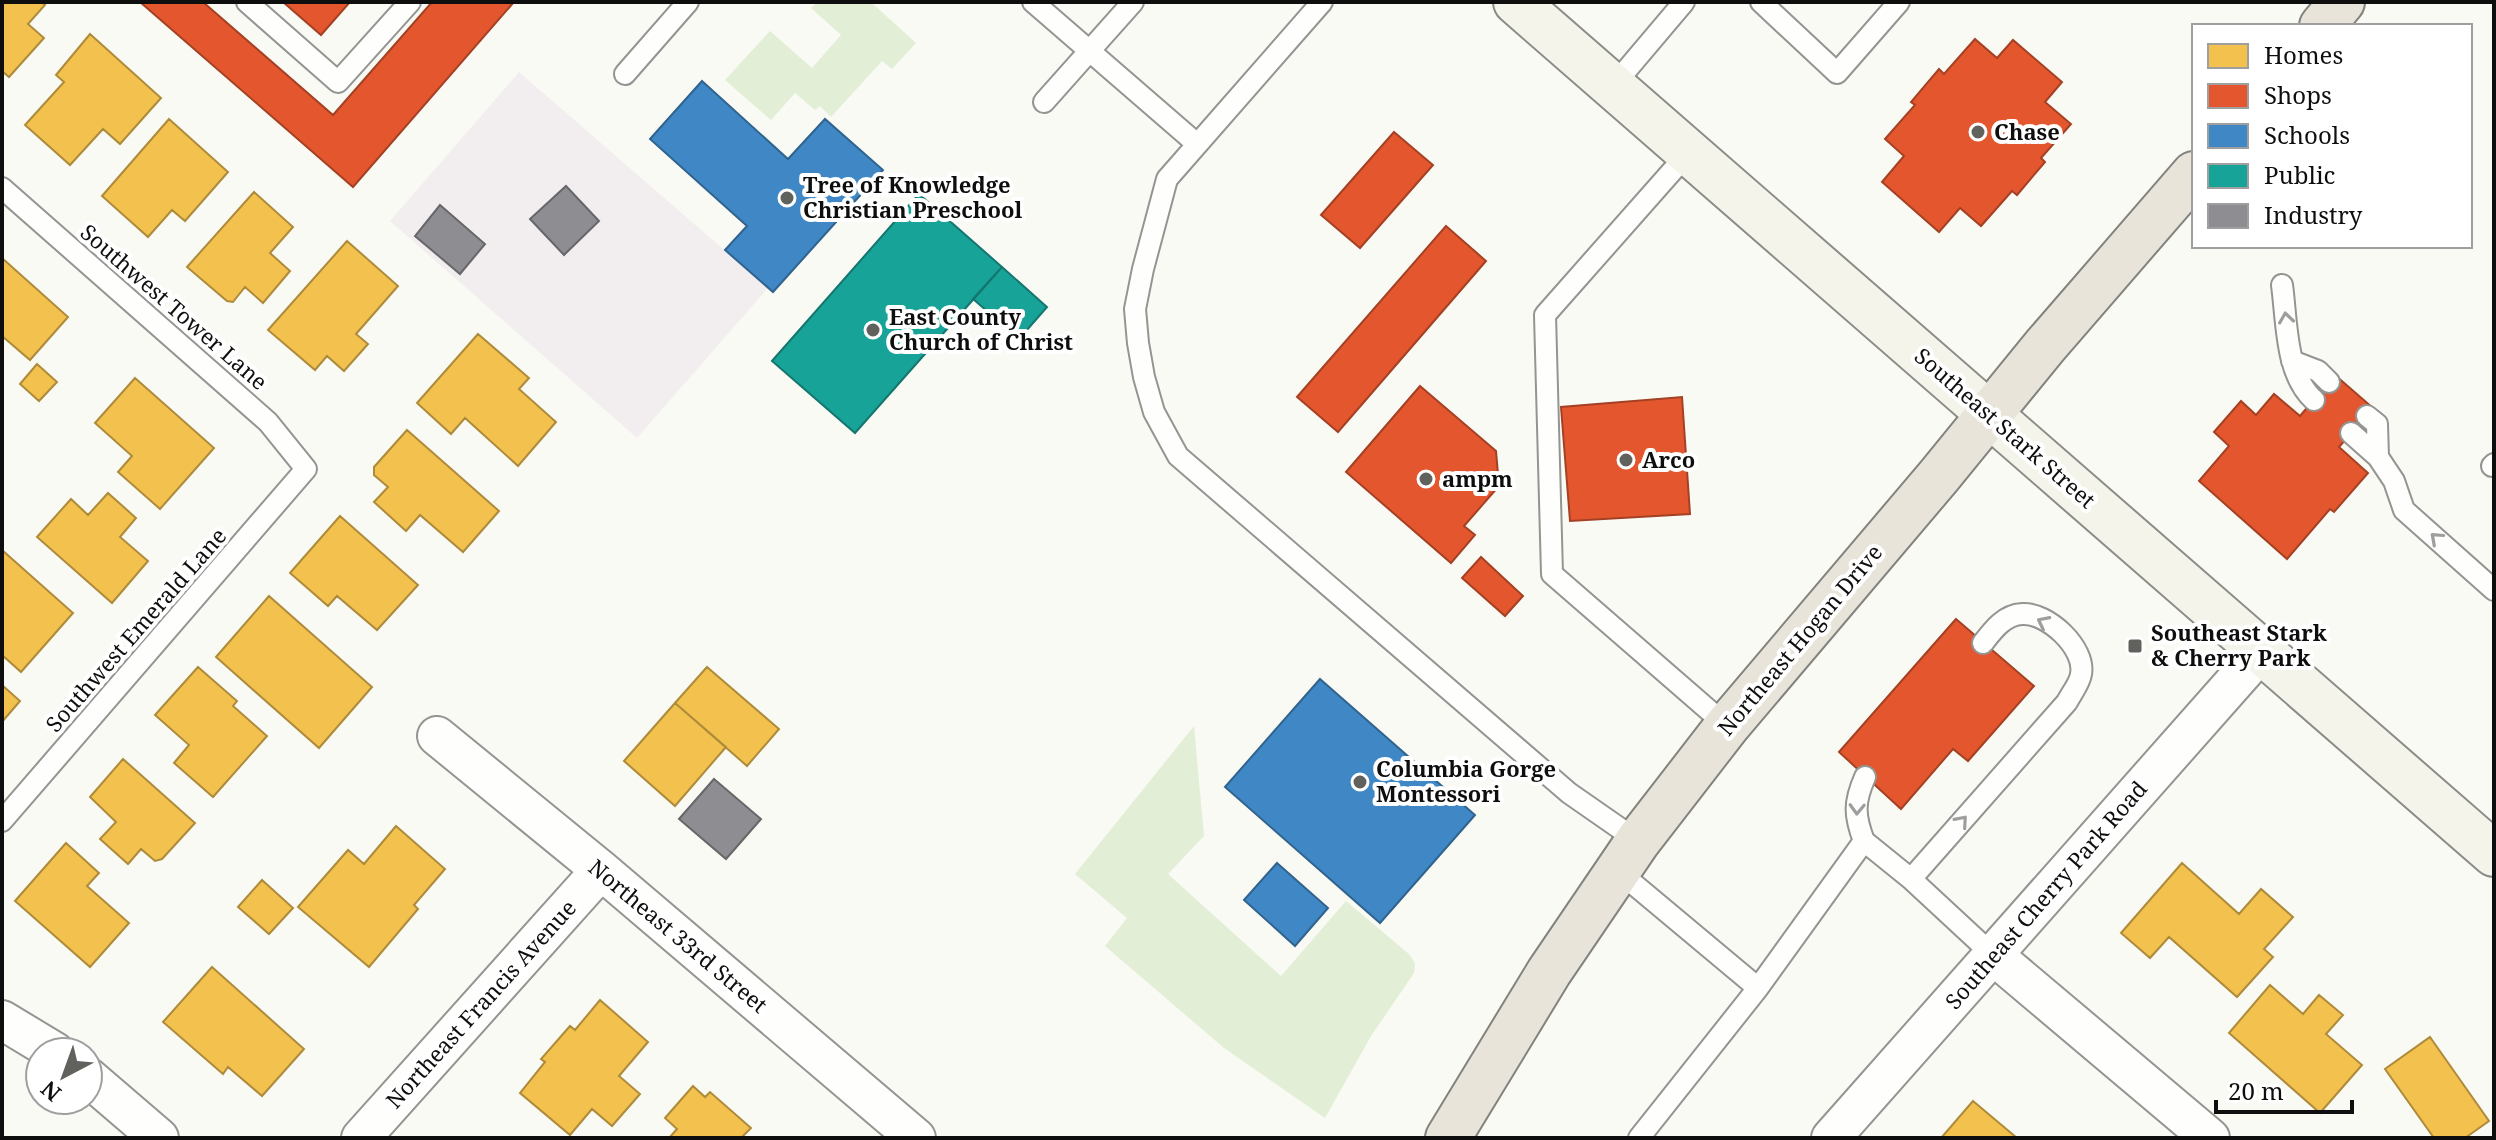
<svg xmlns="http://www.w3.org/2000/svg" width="2496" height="1140" viewBox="0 0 2496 1140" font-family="'Noto Serif',serif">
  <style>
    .industrial { fill: #f2eef0 }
    .green { fill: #e2eed6 }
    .homes { fill: #f2c14e; stroke: #ae8b3b; stroke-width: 2 }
    .shops { fill: #e4572e; stroke: #a44124; stroke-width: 2 }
    .schools { fill: #3f88c5; stroke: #30638e; stroke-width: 2 }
    .public { fill: #17a398; stroke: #14766f; stroke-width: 2 }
    .industry { fill: #8d8d92; stroke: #67676a; stroke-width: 2 }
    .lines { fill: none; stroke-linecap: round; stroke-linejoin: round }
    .service-casing { stroke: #949492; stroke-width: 24 }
    .minor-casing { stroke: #949492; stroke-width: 42 }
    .secondary-casing { stroke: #8b8b88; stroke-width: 48 }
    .trunk-casing { stroke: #82827f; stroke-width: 48 }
    .service { stroke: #fefefd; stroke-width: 20 }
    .minor { stroke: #fefefd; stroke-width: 38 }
    .secondary { stroke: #f4f4eb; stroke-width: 44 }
    .trunk { stroke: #e8e4da; stroke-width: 44 }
    .oneway { stroke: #9e9e9d }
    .poi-dot { fill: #61615e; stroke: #fff; stroke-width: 3 }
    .labels { text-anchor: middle; stroke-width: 8; stroke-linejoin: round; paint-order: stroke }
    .poi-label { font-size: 22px; font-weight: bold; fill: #0e0e0e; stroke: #fff; text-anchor: start }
    .street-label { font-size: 22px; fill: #0e0e0e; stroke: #fff }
  </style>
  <rect width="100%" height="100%" fill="#fafaf4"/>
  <path class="industrial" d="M519 72 768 288 637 438 390 221Z"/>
  <path class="green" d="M817 2H871L916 43 892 69 882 61 831 117 820 106 815 110 795 93 771 120 725 80 770 31 812 68 841 35 811 8Z
    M1194 726 1204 836 1168 874 1281 976 1346 901 1410 955 1415 964 1414 973 1371 1036 1325 1118 1224 1048 1105 946 1127 918 1075 874Z"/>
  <path class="homes" d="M2 2H41L45 5 28 24 44 38 9 77 2 71Z
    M90 34 161 98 120 144 103 129 70 165 25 125 64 82 56 75Z
    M169 119 228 172 185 221 172 210 148 237 102 196Z
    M254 192 293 227 270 253 290 271 263 303 245 287 233 302 227 301 187 267Z
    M347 241 398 286 356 334 368 344 344 371 327 356 315 370 268 330Z
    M2 258 68 317 30 360 2 336Z
    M478 334 529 378 519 389 556 422 518 466 465 418 451 434 417 403Z
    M37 364 57 382 39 401 20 384Z
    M135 378 214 448 160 509 118 472 132 456 95 423Z
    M407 430 499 511 463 552 420 515 406 531 374 502 388 487 374 475V467Z
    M108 493 136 518 120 537 148 561 112 603 37 537 71 499 88 515Z
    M340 516 418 585 377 630 337 596 328 606 290 573Z
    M2 550 73 613 21 672 2 655Z
    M269 596 372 687 319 748 216 657Z
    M198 667 237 701 233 706 267 736 213 797 174 763 189 745 155 715Z
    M707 667 779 729 747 766 675 703Z
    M2 685 20 701 2 722Z
    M675 703 726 747 675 806 624 761Z
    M123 759 195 823 162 859 155 861 141 849 128 864 100 839 116 822 90 797Z
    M396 826 445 869 414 905 418 909 369 967 298 907 348 850 364 864Z
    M66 843 99 873 87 886 129 923 90 967 15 901Z
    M2182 863 2239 914 2261 889 2293 917 2264 949 2273 957 2237 997 2169 937 2150 958 2121 933Z
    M262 880 293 908 269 934 238 907Z
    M212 967 304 1049 262 1096 228 1067 223 1074 163 1022Z
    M2270 985 2303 1014 2319 995 2343 1015 2326 1034 2362 1065 2320 1113 2229 1033Z
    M600 1000 648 1042 619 1076 640 1094 612 1126 592 1109 570 1135 520 1093 545 1062 541 1059 570 1026 575 1030Z
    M2430 1037 2489 1121 2465 1138H2434L2385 1069Z
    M693 1086 705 1097 710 1092 751 1128 741 1138H669L677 1129 665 1118Z
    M1973 1101 2017 1138H1941Z"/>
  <path class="shops" d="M140 2H203L333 115 432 2H514L353 187Z
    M283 2H350L321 35Z
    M1975 39 1997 58 2013 40 2062 82 2045 102 2071 124 2041 158 2045 162 2017 195 2012 191 1981 226 1960 208 1939 232 1882 182 1904 156 1885 139 1915 105 1911 102 1939 69 1944 74Z
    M1394 132 1433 165 1360 248 1321 215Z
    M1446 226 1486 261 1338 432 1297 397Z
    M2335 375 2373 408 2339 447 2368 473 2334 512 2330 509 2287 559 2199 481 2229 446 2214 432 2241 401 2256 415 2274 394 2300 416Z
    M1420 386 1496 451 1499 486 1464 526 1475 535 1451 563 1346 472Z
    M1682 397 1690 514 1570 521 1561 407Z
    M1481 557 1523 596 1505 616 1462 578Z
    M1956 619 2034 686 1968 761 1953 749 1901 809 1839 752Z"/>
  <path class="schools" d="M702 81 788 159 825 119 883 170 773 292 725 250 747 226 650 139Z
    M1320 679 1475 815 1380 923 1225 787Z
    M1277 863 1328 908 1295 946 1244 900Z"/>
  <path class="public" d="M919 194 1002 267 855 433 772 361Z
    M1002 267 1047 307 1019 339 973 299Z"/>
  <path class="industry" d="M566 186 599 221 564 255 530 219Z
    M440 205 485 244 460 274 415 236Z
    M714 779 761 819 726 859 679 819Z"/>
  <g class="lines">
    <defs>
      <path id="service" d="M247 2 338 82 410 2
        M1033 2 1197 144
        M1322 2 1167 179 1143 269 1135 309 1138 343 1144 377 1154 412 1178 456 1569 793 1638 841
        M1761 2 1837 73 1899 2
        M625 74 688 2
        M1613 86 1684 2
        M1044 102 1133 2
        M1689 152 1545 315 1552 574 1727 726
        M2 188 268 422 306 469 2 821
        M2282 285C2287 321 2285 374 2314 400
        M2292 361 2318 371 2329 382
        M2367 416 2377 424 2378 457
        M2351 433 2378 457 2394 481 2404 510 2494 590
        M2492 466 2494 464
        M1864 841C1854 815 1854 802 1865 777
        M1618 871 1758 988 1639 1138
        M1911 879 2067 702C2071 694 2080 683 2081 674 2086 648 2047 612 2022 614 2004 615 1993 630 1983 643
        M1758 988 1864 841 1911 879 1993 955"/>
      <path id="minor" d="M437 736 601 870 916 1138
        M1993 955 2210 1138
        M2 1020 55 1052
        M88 1077 159 1138
        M361 1138 601 870
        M1831 1138 2261 652"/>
      <path id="secondary" d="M1516 2 2494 854"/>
      <path id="trunk" d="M2322 26 2342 2
        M1448 1138 1549 972 1638 841 1727 726 1939 476 2045 346 2194 174"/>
    </defs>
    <use href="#service" class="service-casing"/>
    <use href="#minor" class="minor-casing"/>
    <use href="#secondary" class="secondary-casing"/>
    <use href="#trunk" class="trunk-casing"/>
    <use href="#service" class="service"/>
    <use href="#minor" class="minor"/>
    <use href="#secondary" class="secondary"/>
    <use href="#trunk" class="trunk"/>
  </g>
  <defs><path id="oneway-chevron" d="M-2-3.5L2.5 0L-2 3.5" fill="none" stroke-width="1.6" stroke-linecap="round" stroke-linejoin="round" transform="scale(2)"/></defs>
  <g class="oneway">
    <use href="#oneway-chevron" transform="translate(2286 318) rotate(-98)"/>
    <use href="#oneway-chevron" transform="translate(2436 538) rotate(-138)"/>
    <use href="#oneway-chevron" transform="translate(2043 622) rotate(-153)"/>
    <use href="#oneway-chevron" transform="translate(1857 809) rotate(92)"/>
    <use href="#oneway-chevron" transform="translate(1962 821) rotate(-49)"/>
  </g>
  <g class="poi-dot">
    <circle cx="1978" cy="132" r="8"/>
    <circle cx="787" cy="198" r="8"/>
    <circle cx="873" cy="330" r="8"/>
    <circle cx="1626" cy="460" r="8"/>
    <circle cx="1426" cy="479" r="8"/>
    <rect x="2127" y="638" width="16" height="16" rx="4"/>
    <circle cx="1360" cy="782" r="8"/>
  </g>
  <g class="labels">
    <g class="poi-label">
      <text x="1994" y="140">Chase</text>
      <text x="803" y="193">Tree of Knowledge<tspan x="803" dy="25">Christian Preschool</tspan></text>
      <text x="889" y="325">East County<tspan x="889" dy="25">Church of Christ</tspan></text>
      <text x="1642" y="468">Arco</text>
      <text x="1442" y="487">ampm</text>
      <text x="2151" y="641">Southeast Stark<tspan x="2151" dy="25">&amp; Cherry Park</tspan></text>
      <text x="1376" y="777">Columbia Gorge<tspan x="1376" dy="25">Montessori</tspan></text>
    </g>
    <g class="street-label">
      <text transform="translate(174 307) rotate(41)" y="8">Southwest Tower Lane</text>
      <text transform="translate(2005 428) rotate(41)" y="8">Southeast Stark Street</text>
      <text transform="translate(136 630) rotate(-49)" y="8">Southwest Emerald Lane</text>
      <text transform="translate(1800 640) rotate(-50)" y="8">Northeast Hogan Drive</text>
      <text transform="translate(2046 895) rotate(-49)" y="8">Southeast Cherry Park Road</text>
      <text transform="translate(678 936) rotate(40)" y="8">Northeast 33rd Street</text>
      <text transform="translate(481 1004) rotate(-48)" y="8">Northeast Francis Avenue</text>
    </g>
  </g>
  <rect width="2496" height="1140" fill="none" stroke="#0e0e0e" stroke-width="8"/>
  <rect x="2192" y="24" width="280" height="224" fill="#ffffff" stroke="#9f9f9f" stroke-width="2"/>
  <rect x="2208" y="44" width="40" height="24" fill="#f2c14e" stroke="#9f9f9f" stroke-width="2"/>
  <text x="2264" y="64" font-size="24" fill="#0e0e0e">Homes</text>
  <rect x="2208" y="84" width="40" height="24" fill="#e4572e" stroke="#9f9f9f" stroke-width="2"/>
  <text x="2264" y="104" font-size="24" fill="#0e0e0e">Shops</text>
  <rect x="2208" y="124" width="40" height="24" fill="#3f88c5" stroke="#9f9f9f" stroke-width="2"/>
  <text x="2264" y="144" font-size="24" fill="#0e0e0e">Schools</text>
  <rect x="2208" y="164" width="40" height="24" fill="#17a398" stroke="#9f9f9f" stroke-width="2"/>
  <text x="2264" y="184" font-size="24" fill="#0e0e0e">Public</text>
  <rect x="2208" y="204" width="40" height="24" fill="#8d8d92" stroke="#9f9f9f" stroke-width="2"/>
  <text x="2264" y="224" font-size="24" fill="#0e0e0e">Industry</text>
  <g transform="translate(64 1076) rotate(221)"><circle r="38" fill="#ffffff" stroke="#9f9f9f" stroke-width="2"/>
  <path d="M0-6L14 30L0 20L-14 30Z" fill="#61615e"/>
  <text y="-12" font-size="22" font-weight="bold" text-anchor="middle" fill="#0e0e0e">N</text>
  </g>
  <path d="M2216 1100v12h136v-12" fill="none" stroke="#0e0e0e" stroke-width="4"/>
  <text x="2228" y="1100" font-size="24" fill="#0e0e0e" stroke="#ffffff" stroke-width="6" paint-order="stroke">20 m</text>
</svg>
